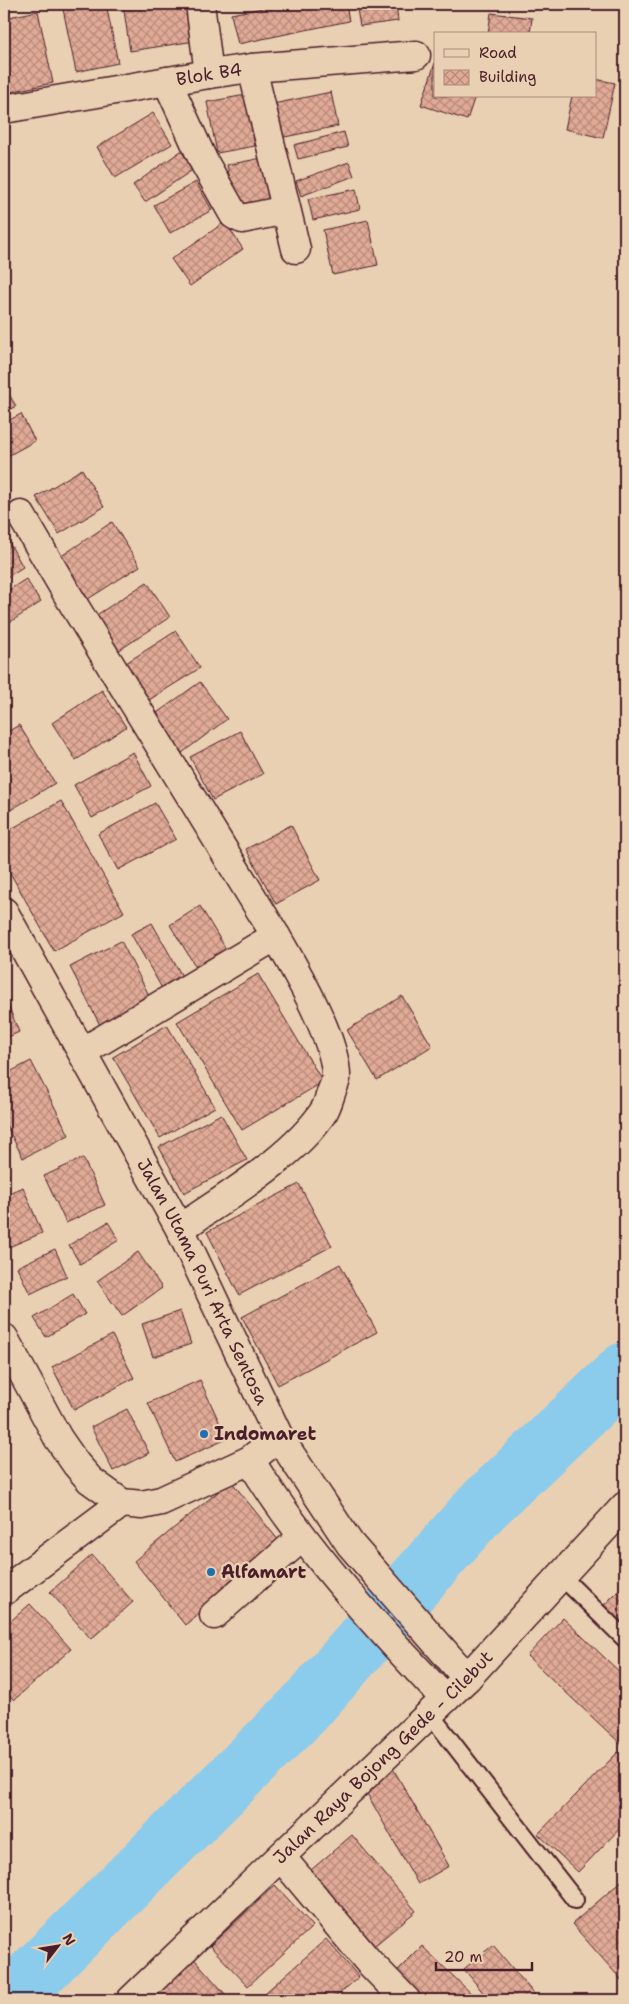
<svg xmlns="http://www.w3.org/2000/svg" width="629" height="2004" viewBox="0 0 629 2004" font-family="'Shantell Sans',sans-serif">
  <style>
    .lines { fill: none; stroke-linecap: round; stroke-linejoin: round }
    .river { stroke: #8bcbec; stroke-width: 58 }
    .building { fill: url(#building-cross-hatch); stroke: #4a1f2b }
    .service-casing { stroke: #4a1f2b; stroke-width: 20 }
    .minor-casing { stroke: #4a1f2b; stroke-width: 31 }
    .secondary-casing { stroke: #4a1f2b; stroke-width: 31 }
    .service { stroke: #ead0b2; stroke-width: 16 }
    .minor { stroke: #ead0b2; stroke-width: 28 }
    .secondary { stroke: #ead0b2; stroke-width: 28 }
    .poi-dot { fill: #1f6fb2; stroke: #ead0b2; stroke-width: 2 }
    .labels { text-anchor: middle; stroke-width: 4.5; stroke-linejoin: round; paint-order: stroke }
    .street-label { font-size: 18px; fill: #4a1f2b; stroke: #ead0b2 }
    .poi-label { font-size: 18px; font-weight: bold; fill: #4a1f2b; stroke: #ead0b2; text-anchor: start }
  </style>
  <defs>
    <pattern id="building-cross-hatch" width="8" height="8" patternUnits="userSpaceOnUse" patternTransform="scale(1.25)"><rect width="8" height="8" fill="#e0aa96"/><path d="M0 0l8 8M0 8l8-8" fill="none" stroke="#b88a7b"/></pattern>
  </defs>
  <rect width="100%" height="100%" fill="#ead0b2"/>
  <filter id="ink" filterUnits="userSpaceOnUse"><feTurbulence type="fractalNoise" baseFrequency=".02" numOctaves="2"/><feDisplacementMap in="SourceGraphic" scale="10" xChannelSelector="R" yChannelSelector="G"/><feConvolveMatrix kernelMatrix="1 2 1 2 8 2 1 2 1" color-interpolation-filters="sRGB"/></filter>
  <g filter="url(#ink)">
    <g class="lines">
      <path class="river" d="M9 2000 303 1710 481 1508 625 1371"/>
    </g>
    <path class="building" d="M89 4H106L118 63 76 72 63 9Z
      M123 4H189L195 41 130 51Z
      M283 4H346L349 21 238 44 231 14Z
      M356 4H396L398 21 360 26Z
      M38 11 53 83 4 93V18Z
      M491 13 532 18 530 34H488Z
      M435 63V96H475L467 120 421 105Z
      M595 79 615 83 603 138 565 129 572 96H595Z
      M331 92 338 126 280 138 273 104Z
      M246 95 255 146 217 153 207 102Z
      M153 113 172 144 115 178 97 147Z
      M344 132 348 147 298 159 294 145Z
      M181 151 194 169 145 202 133 185Z
      M267 157 277 206 238 215 227 165Z
      M349 162 354 176 301 196 296 181Z
      M196 182 212 210 170 233 154 205Z
      M356 189 360 209 313 220 308 199Z
      M368 220 378 265 333 275 323 230Z
      M225 222 243 249 190 286 171 259Z
      M7 391 16 406 4 413V393Z
      M21 414 35 441 4 458V423Z
      M82 469 104 507 59 534 36 497Z
      M112 522 140 566 88 599 60 557Z
      M5 535 23 567 4 579V536Z
      M26 579 41 602 4 626V593Z
      M147 582 170 617 118 651 95 616Z
      M176 631 200 668 149 700 126 663Z
      M200 682 227 719 182 753 154 715Z
      M102 690 126 727 76 760 52 723Z
      M19 725 55 783 4 814V734Z
      M240 731 263 774 213 800 190 757Z
      M133 752 151 786 92 818 74 785Z
      M61 801 124 912 54 951 4 862V833Z
      M155 803 176 839 118 870 98 834Z
      M291 825 320 880 276 904 246 849Z
      M200 906 229 954 199 972 170 925Z
      M152 923 183 978 163 990 131 934Z
      M121 941 152 1001 101 1027 70 967Z
      M258 974 323 1082 242 1130 177 1022Z
      M4 995 19 1032 4 1039Z
      M402 996 432 1046 377 1080 347 1030Z
      M167 1025 215 1107 160 1138 113 1057Z
      M31 1061 69 1135 23 1158 4 1121V1075Z
      M221 1114 247 1160 184 1193 159 1147Z
      M83 1158 105 1205 66 1223 44 1176Z
      M4 1165 9 1176 4 1178Z
      M299 1184 332 1246 239 1295 207 1232Z
      M23 1187 42 1233 4 1249V1195Z
      M108 1222 119 1240 80 1264 69 1245Z
      M55 1249 67 1276 30 1294 17 1267Z
      M138 1252 162 1288 122 1316 97 1281Z
      M340 1264 377 1332 278 1385 242 1317Z
      M73 1294 85 1314 46 1337 34 1318Z
      M180 1311 191 1344 153 1357 142 1324Z
      M112 1335 134 1378 74 1410 52 1367Z
      M200 1380 227 1439 175 1462 148 1403Z
      M127 1409 149 1453 113 1471 91 1427Z
      M231 1481 283 1546 185 1625 134 1561Z
      M92 1555 133 1602 91 1639 50 1592Z
      M625 1584V1628L604 1605Z
      M30 1604 71 1649 14 1700 4 1690V1627Z
      M563 1618 625 1677V1741L622 1745 527 1656Z
      M618 1752 625 1759V1823L578 1872 538 1834Z
      M391 1765 449 1866 418 1884 361 1783Z
      M352 1835 416 1911 374 1946 311 1870Z
      M625 1878V1984L572 1924Z
      M275 1885 313 1926 248 1986 210 1946Z
      M326 1939 359 1977 332 2000H272L265 1993Z
      M493 1945 535 1995 529 2000H489L464 1969Z
      M422 1946 478 2000H412L390 1978Z
      M189 1953 227 1996 222 2000H151L145 1994Z"/>
    <g class="lines">
      <defs>
        <path id="service" d="M561 1576 625 1639
          M430 1714 575 1900"/>
        <g id="minor">
          <path d="M200 4 209 74"/>
          <path d="M252 68 296 249"/>
          <path d="M167 81 204 162 234 215 242 219 286 210"/>
          <path id="s1" d="M4 109 209 74 252 68 416 55"/>
          <path d="M21 515 69 597 276 936C295 969 338 1042 336 1079 335 1084 332 1089 331 1093 329 1099 327 1106 324 1111 293 1158 225 1197 180 1229"/>
          <path id="s2" d="M4 912 180 1229 279 1437 350 1544 467 1678"/>
          <path d="M82 1052 276 936"/>
          <path d="M4 1338 58 1438 76 1464 90 1480 122 1503 142 1505 161 1501 250 1460 279 1437"/>
          <path d="M250 1460C303 1547 376 1626 445 1699"/>
          <path d="M4 1591 122 1503"/>
          <path d="M214 1615 302 1537"/>
          <path d="M281 1857 368 1961 406 2000"/>
        </g>
        <g id="secondary">
          <path id="s3" d="M131 2000 467 1678 625 1506"/>
        </g>
      </defs>
      <use href="#service" class="service-casing"/>
      <use href="#minor" class="minor-casing"/>
      <use href="#secondary" class="secondary-casing"/>
      <use href="#service" class="service"/>
      <use href="#minor" class="minor"/>
      <use href="#secondary" class="secondary"/>
    </g>
  </g>
  <g class="poi-dot">
    <circle cx="204" cy="1434" r="5"/>
    <circle cx="211" cy="1572" r="5"/>
  </g>
  <g class="labels">
    <g class="street-label">
      <text dy="6" stroke="none"><textPath href="#s1" startOffset="208">Blok B4</textPath></text>
      <text dy="6" stroke="none"><textPath href="#s2" startOffset="420">Jalan Utama Puri Arta Sentosa</textPath></text>
      <text dy="6" stroke="none"><textPath href="#s3" startOffset="350">Jalan Raya Bojong Gede - Cilebut</textPath></text>
    </g>
    <g class="poi-label">
      <text x="214" y="1440">Indomaret</text>
      <text x="221" y="1578">Alfamart</text>
    </g>
  </g>
  <rect width="629" height="2004" fill="none" stroke="#ead0b2" stroke-width="20"/>
  <rect x="10" y="10" width="609" height="1984" fill="none" stroke="#4a1f2b" stroke-width="2" filter="url(#ink)"/>
  <rect x="434" y="32" width="162" height="65" fill="#ead0b2" stroke="#aa897c"/>
  <rect x="444" y="49" width="25" height="8" fill="#ead0b2" stroke="#aa897c"/>
  <text x="479" y="58" font-size="15" fill="#4a1f2b">Road</text>
  <rect x="444" y="70" width="25" height="15" fill="url(#building-cross-hatch)" stroke="#aa897c"/>
  <text x="479" y="82" font-size="15" fill="#4a1f2b">Building</text>
  <g transform="translate(58 1946) rotate(59)" stroke="#ead0b2" stroke-width="4" paint-order="stroke">
  <path d="M0-4L9 19L0 12L-9 19Z" fill="#4a1f2b"/>
  <text y="-8" font-size="14" font-weight="bold" text-anchor="middle" fill="#4a1f2b">N</text>
  </g>
  <path d="M436 1962v8h96v-8" fill="none" stroke="#4a1f2b" stroke-width="2.5"/>
  <text x="444" y="1962" font-size="15" fill="#4a1f2b" stroke="#ead0b2" stroke-width="4" paint-order="stroke">20 m</text>
</svg>
